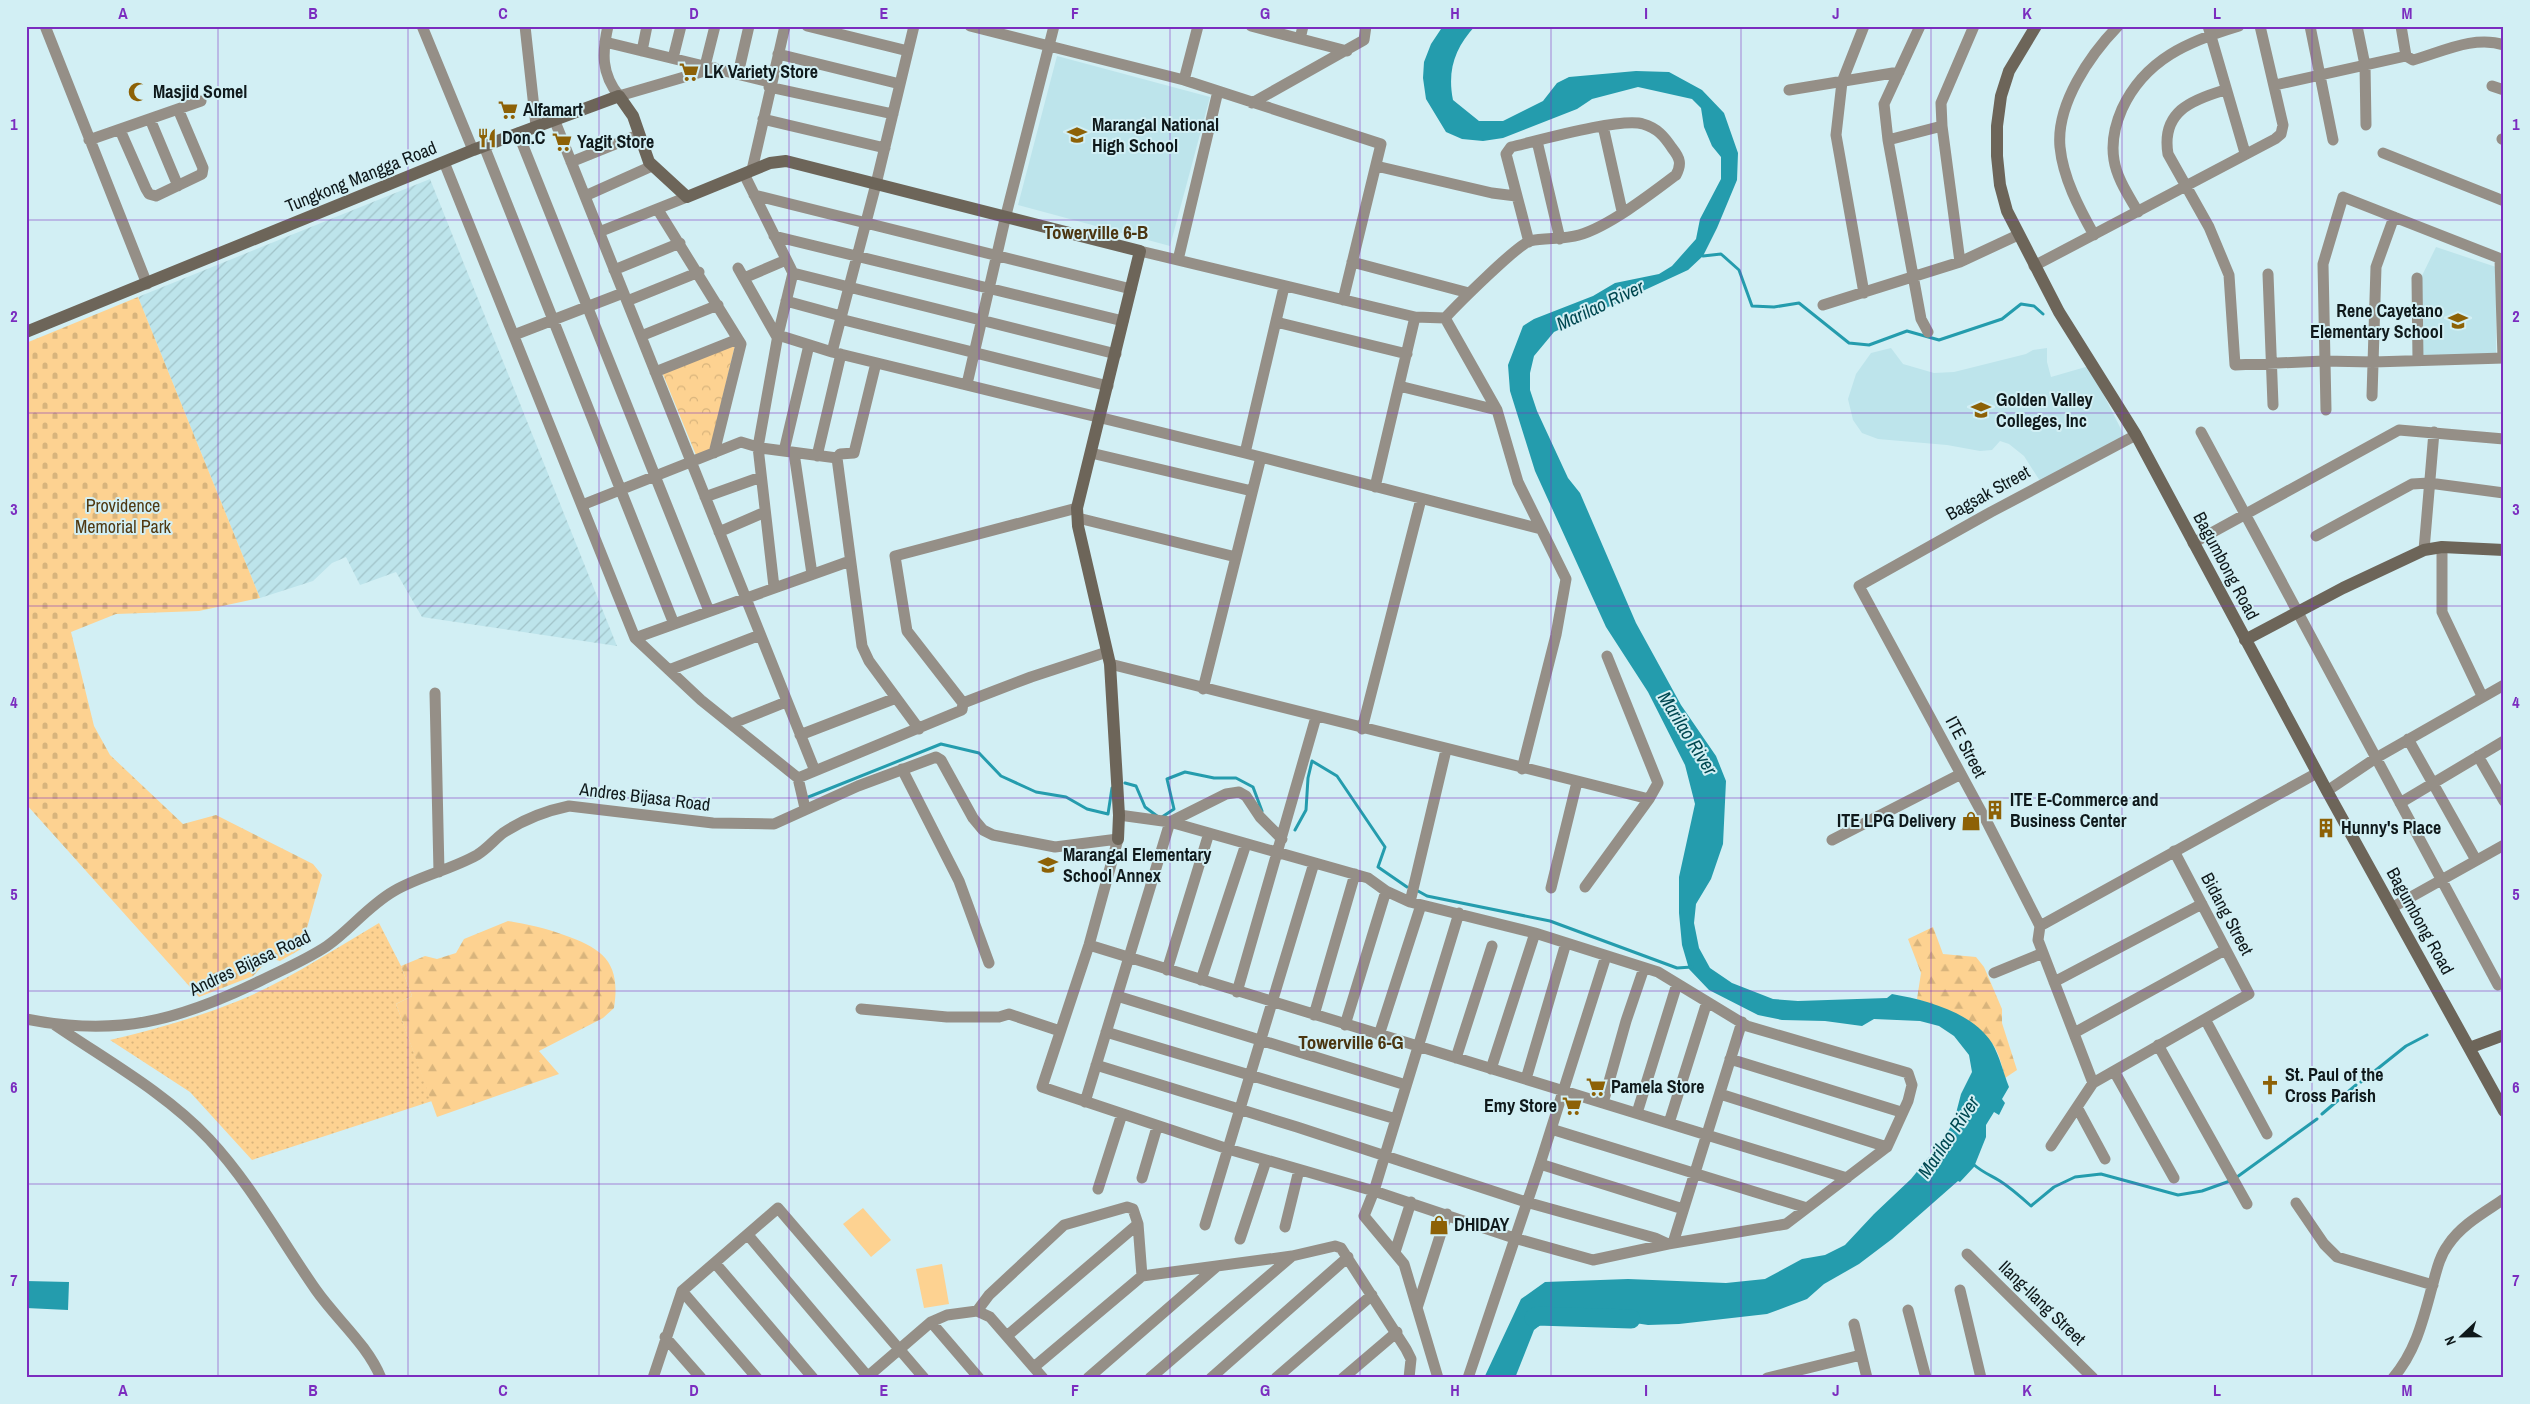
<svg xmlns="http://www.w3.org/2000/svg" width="2530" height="1404" viewBox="0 0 2530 1404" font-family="'Archivo Narrow',sans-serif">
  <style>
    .built { fill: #bde4eb }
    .industrial { fill: url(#industrial-furrows) }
    .grass { fill: url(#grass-dots) }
    .forest { fill: url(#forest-firs) }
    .cemetery { fill: url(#cemetery-stones) }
    .park { fill: url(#park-crowns) }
    .pitch { fill: #fdd291 }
    .water { fill: #249cad }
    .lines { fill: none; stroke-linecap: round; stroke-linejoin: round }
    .stream { stroke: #249cad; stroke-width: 3 }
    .river { stroke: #249cad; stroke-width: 19 }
    .street { stroke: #958f87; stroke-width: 11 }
    .secondary { stroke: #6d6559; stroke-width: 12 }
    .grid { fill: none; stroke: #7b2cbf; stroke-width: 1; stroke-opacity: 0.55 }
    .labels { text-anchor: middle; stroke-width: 4; stroke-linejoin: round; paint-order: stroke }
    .poi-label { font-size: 18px; font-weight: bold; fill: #0f191b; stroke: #d2eff4; text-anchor: start }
    .street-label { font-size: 18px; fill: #0f191b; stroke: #d2eff4 }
    .park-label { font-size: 18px; fill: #4f3811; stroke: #d2eff4 }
    .neighbourhood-label { font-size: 19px; font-weight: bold; fill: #4b3510; stroke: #d2eff4 }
    .water-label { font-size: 19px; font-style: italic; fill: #004851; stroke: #d2eff4 }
    .neatline { fill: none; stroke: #7b2cbf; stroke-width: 2 }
    .grid-label { font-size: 16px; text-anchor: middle; font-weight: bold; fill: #7b2cbf }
  </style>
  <defs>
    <pattern id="industrial-furrows" width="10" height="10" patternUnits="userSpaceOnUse" patternTransform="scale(1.25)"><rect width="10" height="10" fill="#bde4eb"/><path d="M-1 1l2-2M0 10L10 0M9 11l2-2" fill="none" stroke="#a1c3c9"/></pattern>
    <pattern id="grass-dots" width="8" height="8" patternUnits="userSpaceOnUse" patternTransform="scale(1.25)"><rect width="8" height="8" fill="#fdd291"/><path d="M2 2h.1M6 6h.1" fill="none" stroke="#d8b47c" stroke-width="1.8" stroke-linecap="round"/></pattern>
    <pattern id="forest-firs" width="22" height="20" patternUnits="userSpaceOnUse" patternTransform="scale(1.25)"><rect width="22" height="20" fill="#fdd291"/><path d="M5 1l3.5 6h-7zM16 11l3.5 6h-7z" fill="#d8b47c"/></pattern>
    <pattern id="cemetery-stones" width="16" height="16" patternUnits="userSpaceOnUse" patternTransform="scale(1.25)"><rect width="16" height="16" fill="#fdd291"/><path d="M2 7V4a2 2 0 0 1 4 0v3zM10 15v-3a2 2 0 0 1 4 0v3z" fill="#d8b47c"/></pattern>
    <pattern id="park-crowns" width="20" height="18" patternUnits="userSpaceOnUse" patternTransform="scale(1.25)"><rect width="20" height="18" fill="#fdd291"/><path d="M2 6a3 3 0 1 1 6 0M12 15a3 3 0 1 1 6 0" fill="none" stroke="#d8b47c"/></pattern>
  </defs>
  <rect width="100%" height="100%" fill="#d2eff4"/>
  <path class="built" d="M1057 56 1210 97 1170 246 1018 205Z
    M2436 247 2496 267V355L2423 357 2416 288Z
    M1891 348 1903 364 1934 373 1954 372 2026 354 2033 350 2047 348V362L2051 377 2089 366 2125 437 2040 481 2024 456 2009 444 2000 441 1992 450 1980 451 1947 445 1878 439 1862 433 1853 420 1848 399 1856 374 1871 353Z"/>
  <path class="industrial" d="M430 179 617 646 422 617 396 572 360 585 346 557 332 563 313 581 260 598 138 297Z"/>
  <path class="grass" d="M379 923 401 966 412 996 396 1004 432 1101 252 1160 190 1092 110 1040C153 1030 196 1018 238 1001 287 981 333 950 379 923Z"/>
  <path class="forest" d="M508 921C527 924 545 928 564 935 604 949 621 963 614 1008L603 1018 539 1051 559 1074 437 1117 396 1004 412 996 401 966 425 956 437 959 456 953 464 939Z
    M1933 927 1943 954 1976 957 1984 967 2002 1009V1023L2017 1070 2005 1078C2002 1066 1999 1051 1991 1042 1978 1029 1935 1005 1917 999L1921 973 1908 939Z"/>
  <path class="cemetery" d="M138 297 260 598 199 611 116 614 71 632 94 726 110 755 183 824 216 815 313 864 322 875 301 949 280 961 270 958 253 976 199 997 26 804V343Z"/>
  <path class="park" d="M736 341 710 450 696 455 662 372Z"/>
  <path class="pitch" d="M863 1208 891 1240 871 1257 843 1224Z
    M942 1264 949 1304 924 1308 916 1269Z"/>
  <path class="water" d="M1443 26H1475C1455 48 1447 70 1453 100L1479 121H1503L1543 101 1557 83 1569 77 1636 71 1669 72 1702 90 1724 113 1738 153 1737 180 1717 228 1703 256 1688 270 1554 332 1534 356 1530 373V390L1537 411 1568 478 1580 493 1636 623 1681 705 1716 756 1726 781 1723 844 1711 879 1696 904 1694 923 1699 948 1710 968 1732 983 1773 999 1798 1001 1887 998 1892 994C1926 1000 1972 1012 1992 1043 2000 1057 2003 1072 2009 1087L2002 1099 2005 1103 1999 1115 1994 1112 1986 1125V1137L1974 1167 1960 1182 1958 1181 1892 1239 1859 1264 1824 1284 1807 1299 1767 1314 1679 1324 1648 1325 1570 1313 1548 1319 1534 1330 1515 1378H1484L1521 1299 1545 1282 1628 1279 1726 1283 1765 1279 1802 1259 1825 1255 1845 1245 1874 1214 1911 1179 1943 1140 1954 1121 1961 1094 1972 1072 1969 1055 1954 1036 1939 1026 1920 1021 1874 1019 1862 1026 1825 1021 1782 1020 1758 1015 1709 990 1689 969 1682 945 1679 913V877L1695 804 1685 765 1648 692 1606 627 1535 471 1510 391 1508 365 1523 326 1534 319 1593 296 1615 283 1659 274 1672 266 1696 239 1700 219 1721 179V157L1712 146 1704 127 1701 108 1692 99 1638 87 1592 99 1577 109 1503 138 1483 141 1462 139 1446 132 1426 99 1423 78 1424 62 1431 44Z
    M26 1281 69 1282 68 1310 26 1308Z"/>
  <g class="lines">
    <path class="stream" d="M1703 256 1721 254 1739 270 1752 306 1774 307 1799 303 1849 343 1869 345 1907 331 1939 340 2002 319 2021 304 2034 306 2043 314
      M1125 783 1136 786 1145 807 1157 816
      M806 798 941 744 979 753 1001 776 1036 792 1066 797 1087 809 1108 814 1112 788
      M1162 817 1174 809 1167 779 1185 772 1214 778H1236L1253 787 1262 811
      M1295 830 1306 810 1308 778 1312 761 1337 776 1385 847 1378 867 1407 887
      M1418 891 1427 896 1550 921 1677 968 1692 967
      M2361 1082 2406 1046 2427 1035
      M2322 1114 2356 1085
      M1973 1164C1982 1172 1990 1175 2000 1181 2011 1188 2021 1197 2031 1206L2054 1187 2075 1177 2101 1174 2178 1195 2202 1191 2230 1181
      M2237 1177 2317 1119"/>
    <path class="river" d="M1534 1318 1537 1316 1631 1319"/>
    <path class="street" d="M45 26 147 284
      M422 26 473 150
      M525 26 536 126
      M608 26C602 53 601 73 619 96L715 68
      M807 26 908 51
      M970 26 1184 80 1381 144 1343 300
      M1251 26 1347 51
      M1920 26 1884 104 1888 140 1921 319 1928 332
      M2208 26 2245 153
      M2310 26 2333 140
      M2357 26 2365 65 2366 125
      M2401 26 2406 56
      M1300 39 1303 26
      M605 42 770 82
      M642 51 647 26
      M778 54 900 84
      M673 58 681 26
      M705 66 715 26
      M738 74 749 26
      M1184 80 1198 26
      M2275 85 2406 56 2413 60C2442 52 2474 35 2504 45
      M2492 86 2504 90
      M769 87 893 114
      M1789 90 1899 72
      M2225 90C2191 100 2161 112 2168 154L2209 227 2229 275 2235 365 2324 361 2373 362 2504 358
      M1252 103 1364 40 1366 26
      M150 119 178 186
      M554 119 815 771
      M763 119 885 148
      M1603 126 1622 211
      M120 130 146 189 149 194 156 196 202 174 203 168 178 109
      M518 133 709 611
      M2502 139 2504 140
      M89 140 201 101
      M1888 140 1942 126
      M1537 141 1560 239
      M484 146 674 624
      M2383 153 2504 201
      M444 162 635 638 701 700 798 778 962 710 963 703 1031 677 1107 652
      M571 162 638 135
      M1376 166 1492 193 1516 196
      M752 170 785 26
      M744 174 793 273 778 335 832 352 1245 453 1541 529
      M754 195 1131 289
      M585 196 652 166
      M658 210 741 344 714 453
      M2138 212C2129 196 2117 179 2114 160 2111 142 2115 125 2122 109 2145 59 2189 41 2239 26
      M599 232 687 197
      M2094 235C2079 208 2063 178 2060 147 2056 104 2090 55 2118 26
      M774 236 1123 321
      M1140 251 1415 317 1445 318
      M2500 259 2503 358
      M1178 260 1218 91
      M1352 262 1469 293
      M1960 262 1942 126 1941 103 1974 26
      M2034 266 2275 139 2281 134 2283 125 2260 26
      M738 268 777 337
      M614 270 680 243
      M793 273 1116 354
      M2268 274 2273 405
      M744 278 786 260
      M2417 278 2418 360
      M1864 293 1836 135 1842 82 1864 26
      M627 301 699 272
      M786 301 841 316
      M1823 305 1960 262 2018 235
      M1445 318C1457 305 1517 245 1530 241 1544 237 1563 240 1579 235 1608 227 1651 194 1676 175 1682 164 1680 158 1672 148 1664 136 1657 128 1643 124 1621 117 1537 141 1511 147L1506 154 1529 242
      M1445 318 1497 410 1518 482 1566 579 1556 635 1522 769
      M840 319 1108 386
      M1276 322 1407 354
      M514 335 623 293
      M641 336 718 305
      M832 352 876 184 914 26
      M655 372 738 339
      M967 384 1006 215 1054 26
      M1399 386 1497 410
      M2372 396 2376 267 2394 217
      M2326 410 2323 264 2343 197 2504 260
      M2201 432 2498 985
      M784 451 809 345
      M794 453 812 574
      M1091 453 1252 491
      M1245 453 1284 287
      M817 456 841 354
      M837 458 840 454 854 453 876 363
      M1375 487 1415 317
      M705 497 761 477
      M582 505 741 442 761 448 837 458 862 646 869 661 919 729
      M1078 518 1236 557
      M719 532 765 512
      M2316 536 2412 484 2429 483 2504 493
      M2193 543 2399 430 2504 439
      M2442 547V612L2482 696
      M2424 550 2434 432
      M774 587 758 447 778 335
      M635 638 850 561
      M1110 664 1649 799 1658 783 1607 656
      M669 670 760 635
      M1203 689 1261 457
      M435 693 439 872
      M963 703 907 631 895 556 1077 508
      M731 724 786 702
      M1362 729 1421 499
      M800 735 896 698
      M2408 739 2476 860
      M2478 756 2504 801
      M902 769 959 881 989 963
      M798 778 805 808
      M2327 791 2376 758 2504 685
      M2400 803 2504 741
      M1832 840 1961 774
      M1585 887 1649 799
      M1551 888 1577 782
      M1410 902 1446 750
      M2393 907 2504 845
      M2040 926 1988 824 1859 586 1991 512 2136 435
      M2040 926 2317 773
      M2040 926 2038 940 2093 1083
      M1089 945 1847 1178
      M1167 970 1209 833
      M1994 973 2043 953
      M1201 980 1246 844
      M2054 982 2202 904
      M1237 992 1316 717
      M1117 996 1406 1085
      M861 1009 947 1017H999L1009 1014 1060 1031
      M1314 1015 1355 874
      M26 1019C117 1037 178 1021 260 981 282 970 306 960 327 946 350 930 368 906 394 891 420 876 450 870 477 855 487 849 494 840 503 833 524 819 545 811 569 806L713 823 774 824 858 786 936 757 941 760 973 818 983 830 993 835 1055 847 1118 839 1089 945 1042 1087 1228 1149 1374 1191 1514 1238 1593 1260 1668 1244 1786 1224 1887 1147 1908 1101 1912 1085 1908 1073 1747 1026 1658 972 1535 933 1410 902 1386 891 1368 878 1170 822 1119 815
      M2205 1019 2267 1134
      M55 1025C106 1060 166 1093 209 1139 251 1184 281 1240 316 1290 337 1320 367 1344 381 1378
      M1345 1025 1386 891
      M1106 1032 1396 1119
      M2074 1033 2225 950
      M1379 1035 1421 905
      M2158 1045 2247 1204
      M1456 1058 1492 946
      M1730 1059 1901 1112
      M1096 1065 1297 1127 1526 1202 1655 1238 1668 1244
      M1491 1069 1535 933
      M2114 1071 2174 1178
      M1526 1079 1566 943
      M1720 1094 1887 1147
      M1085 1102 1170 822 1226 794 1239 792 1246 796 1260 817 1282 839
      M1603 1103 1626 1021 1644 968
      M2077 1107 2105 1159
      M1637 1113 1677 984
      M1669 1123 1707 1002
      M1551 1129 1807 1208
      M2051 1146 2093 1083 2249 994 2174 851
      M1540 1164 1683 1209
      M1142 1178 1157 1127
      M1098 1189 1122 1114
      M2296 1203 2324 1244 2337 1257 2433 1285
      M1205 1225 1314 863
      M1285 1227 1299 1170
      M748 1235 869 1378
      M1240 1239 1266 1161
      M1673 1243 1742 1022
      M1395 1252 1411 1202
      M1967 1254 2093 1378
      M715 1263 813 1378
      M1960 1290 1981 1378
      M682 1291 757 1378
      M1417 1308 1447 1214
      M1908 1310 1926 1378
      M977 1311 989 1295 1064 1225 1127 1207 1133 1209 1138 1224 1142 1276 1292 1256 1335 1246 1341 1248 1406 1349 1411 1359 1409 1378
      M931 1322 979 1378
      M1854 1324 1867 1378
      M1007 1336 1138 1224
      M665 1337 701 1378
      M1034 1367 1142 1276
      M653 1378 682 1291 778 1208 924 1378
      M866 1378 931 1322 947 1315 977 1311 990 1317 1043 1378
      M1088 1378 1217 1266
      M1150 1378 1292 1256
      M1211 1378 1348 1257
      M1276 1378 1372 1295
      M1343 1378 1397 1332
      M1438 1378 1404 1264 1364 1216 1374 1191 1459 913
      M1468 1378 1540 1164 1606 956
      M1767 1378 1861 1355
      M2393 1378C2416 1351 2423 1320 2432 1287 2436 1273 2439 1257 2448 1245 2461 1225 2485 1212 2504 1199"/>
    <path class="secondary" d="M2036 26 2009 71 2001 96 1997 126V156L2000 185 2007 211 2059 312 2136 435 2327 791 2504 1111
      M26 332 473 150 619 96 633 116 649 162 687 197 770 163 786 161 1140 251 1077 508 1078 526 1110 664 1119 815 1118 839
      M2245 640 2343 588 2424 550 2442 547 2504 550
      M2469 1048 2504 1035"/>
  </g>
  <path class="grid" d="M218 26V1378M408 26V1378M599 26V1378M789 26V1378M979 26V1378M1170 26V1378M1360 26V1378M1551 26V1378M1741 26V1378M1931 26V1378M2122 26V1378M2312 26V1378M26 220H2504M26 413H2504M26 606H2504M26 798H2504M26 991H2504M26 1184H2504"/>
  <defs>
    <symbol id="supermarket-bare" viewBox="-9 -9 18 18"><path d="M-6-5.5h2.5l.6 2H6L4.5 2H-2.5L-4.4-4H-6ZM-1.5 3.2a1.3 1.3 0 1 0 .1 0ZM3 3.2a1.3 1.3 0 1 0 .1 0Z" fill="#8d6106" stroke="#d2eff4" stroke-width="2.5" paint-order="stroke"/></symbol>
    <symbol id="mosque-bare" viewBox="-9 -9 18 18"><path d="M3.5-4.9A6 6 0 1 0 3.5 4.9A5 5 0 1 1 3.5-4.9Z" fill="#8d6106" stroke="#d2eff4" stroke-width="2.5" paint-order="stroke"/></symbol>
    <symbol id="school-bare" viewBox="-9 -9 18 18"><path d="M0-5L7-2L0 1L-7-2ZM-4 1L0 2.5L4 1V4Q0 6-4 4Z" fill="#8d6106" stroke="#d2eff4" stroke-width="2.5" paint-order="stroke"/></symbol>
    <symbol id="restaurant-bare" viewBox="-9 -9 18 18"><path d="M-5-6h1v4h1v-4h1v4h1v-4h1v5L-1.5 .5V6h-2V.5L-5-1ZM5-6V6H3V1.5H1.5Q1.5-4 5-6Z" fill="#8d6106" stroke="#d2eff4" stroke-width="2.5" paint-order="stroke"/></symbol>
    <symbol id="building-bare" viewBox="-9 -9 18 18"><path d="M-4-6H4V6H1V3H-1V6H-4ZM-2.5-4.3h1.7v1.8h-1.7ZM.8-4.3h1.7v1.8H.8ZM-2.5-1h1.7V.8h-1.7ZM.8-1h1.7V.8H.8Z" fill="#8d6106" stroke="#d2eff4" stroke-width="2.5" paint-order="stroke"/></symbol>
    <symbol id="shop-bare" viewBox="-9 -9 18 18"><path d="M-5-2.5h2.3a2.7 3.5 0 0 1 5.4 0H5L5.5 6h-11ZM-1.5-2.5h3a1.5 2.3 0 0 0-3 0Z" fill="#8d6106" stroke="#d2eff4" stroke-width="2.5" paint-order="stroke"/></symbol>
    <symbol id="church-bare" viewBox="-9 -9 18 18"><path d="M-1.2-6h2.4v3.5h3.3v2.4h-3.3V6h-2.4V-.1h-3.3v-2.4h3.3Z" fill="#8d6106" stroke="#d2eff4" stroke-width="2.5" paint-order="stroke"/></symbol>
  </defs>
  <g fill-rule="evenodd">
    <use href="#supermarket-bare" x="675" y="58" width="28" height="28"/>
    <use href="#mosque-bare" x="124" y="78" width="28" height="28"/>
    <use href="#supermarket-bare" x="494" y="96" width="28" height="28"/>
    <use href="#school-bare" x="1063" y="121" width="28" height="28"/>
    <use href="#restaurant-bare" x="473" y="124" width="28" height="28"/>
    <use href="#supermarket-bare" x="548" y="128" width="28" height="28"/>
    <use href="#school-bare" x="2444" y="307" width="28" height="28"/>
    <use href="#school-bare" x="1967" y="396" width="28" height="28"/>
    <use href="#building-bare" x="1981" y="796" width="28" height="28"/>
    <use href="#shop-bare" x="1957" y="807" width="28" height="28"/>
    <use href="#building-bare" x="2312" y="814" width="28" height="28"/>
    <use href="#school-bare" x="1034" y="851" width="28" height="28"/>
    <use href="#church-bare" x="2256" y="1071" width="28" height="28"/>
    <use href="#supermarket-bare" x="1582" y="1073" width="28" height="28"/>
    <use href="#supermarket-bare" x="1558" y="1092" width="28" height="28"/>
    <use href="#shop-bare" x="1425" y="1211" width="28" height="28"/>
  </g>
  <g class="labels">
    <g class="poi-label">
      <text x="704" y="78">LK Variety Store</text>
      <text x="153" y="98">Masjid Somel</text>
      <text x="523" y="116">Alfamart</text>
      <text x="1092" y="131">Marangal National<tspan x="1092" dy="21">High School</tspan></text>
      <text x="502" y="144">Don.C</text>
      <text x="577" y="148">Yagit Store</text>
      <text x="2443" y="317" text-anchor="end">Rene Cayetano<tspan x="2443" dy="21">Elementary School</tspan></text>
      <text x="1996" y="406">Golden Valley<tspan x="1996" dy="21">Colleges, Inc</tspan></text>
      <text x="2010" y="806">ITE E-Commerce and<tspan x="2010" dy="21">Business Center</tspan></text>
      <text x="1956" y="827" text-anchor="end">ITE LPG Delivery</text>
      <text x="2341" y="834">Hunny's Place</text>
      <text x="1063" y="861">Marangal Elementary<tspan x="1063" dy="21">School Annex</tspan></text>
      <text x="2285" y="1081">St. Paul of the<tspan x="2285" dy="21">Cross Parish</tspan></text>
      <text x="1611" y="1093">Pamela Store</text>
      <text x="1557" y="1112" text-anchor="end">Emy Store</text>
      <text x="1454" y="1231">DHIDAY</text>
    </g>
    <g class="street-label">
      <text transform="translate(361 177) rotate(-22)" y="6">Tungkong Mangga Road</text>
      <text transform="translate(1988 493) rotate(-29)" y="6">Bagsak Street</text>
      <text transform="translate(2226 566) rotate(62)" y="6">Bagumbong Road</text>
      <text transform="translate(1966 747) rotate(62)" y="6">ITE Street</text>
      <text transform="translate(645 797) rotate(7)" y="6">Andres Bijasa Road</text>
      <text transform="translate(2227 914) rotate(62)" y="6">Bidang Street</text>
      <text transform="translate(2420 921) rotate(61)" y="6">Bagumbong Road</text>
      <text transform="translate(250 963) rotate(-25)" y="6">Andres Bijasa Road</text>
      <text transform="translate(2042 1303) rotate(44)" y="6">Ilang-Ilang Street</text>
    </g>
    <g class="park-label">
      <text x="123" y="512">Providence<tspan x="123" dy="21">Memorial Park</tspan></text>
    </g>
    <g class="neighbourhood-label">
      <text x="1096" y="239">Towerville 6-B</text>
      <text x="1351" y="1049">Towerville 6-G</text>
    </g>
    <g class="water-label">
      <text transform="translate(1600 305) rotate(-25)" y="7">Marilao River</text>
      <text transform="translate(1688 733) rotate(58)" y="7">Marilao River</text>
      <text transform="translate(1948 1137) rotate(-56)" y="7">Marilao River</text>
    </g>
  </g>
  <rect width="2530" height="1404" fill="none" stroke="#d2eff4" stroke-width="55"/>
  <g transform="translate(2462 1336) rotate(248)" stroke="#d2eff4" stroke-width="4" paint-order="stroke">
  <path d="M0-4L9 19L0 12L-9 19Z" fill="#0f191b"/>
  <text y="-8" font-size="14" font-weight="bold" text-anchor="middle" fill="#0f191b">N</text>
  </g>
  <rect x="28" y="28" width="2474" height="1348" class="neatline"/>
  <g class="grid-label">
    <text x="123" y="19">A</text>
    <text x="313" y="19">B</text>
    <text x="503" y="19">C</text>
    <text x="694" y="19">D</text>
    <text x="884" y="19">E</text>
    <text x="1075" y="19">F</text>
    <text x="1265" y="19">G</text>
    <text x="1455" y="19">H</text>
    <text x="1646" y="19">I</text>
    <text x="1836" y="19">J</text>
    <text x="2027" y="19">K</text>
    <text x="2217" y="19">L</text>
    <text x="2407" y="19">M</text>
    <text x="14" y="130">1</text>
    <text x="2516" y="130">1</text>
    <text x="14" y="322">2</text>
    <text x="2516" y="322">2</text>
    <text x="14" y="515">3</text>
    <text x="2516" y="515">3</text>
    <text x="14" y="708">4</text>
    <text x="2516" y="708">4</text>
    <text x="14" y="900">5</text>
    <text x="2516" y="900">5</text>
    <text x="14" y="1093">6</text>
    <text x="2516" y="1093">6</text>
    <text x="14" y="1286">7</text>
    <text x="2516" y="1286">7</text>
    <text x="123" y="1396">A</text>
    <text x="313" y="1396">B</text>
    <text x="503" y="1396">C</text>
    <text x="694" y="1396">D</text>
    <text x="884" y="1396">E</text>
    <text x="1075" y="1396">F</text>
    <text x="1265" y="1396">G</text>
    <text x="1455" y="1396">H</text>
    <text x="1646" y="1396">I</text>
    <text x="1836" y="1396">J</text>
    <text x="2027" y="1396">K</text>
    <text x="2217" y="1396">L</text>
    <text x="2407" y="1396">M</text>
  </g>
</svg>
